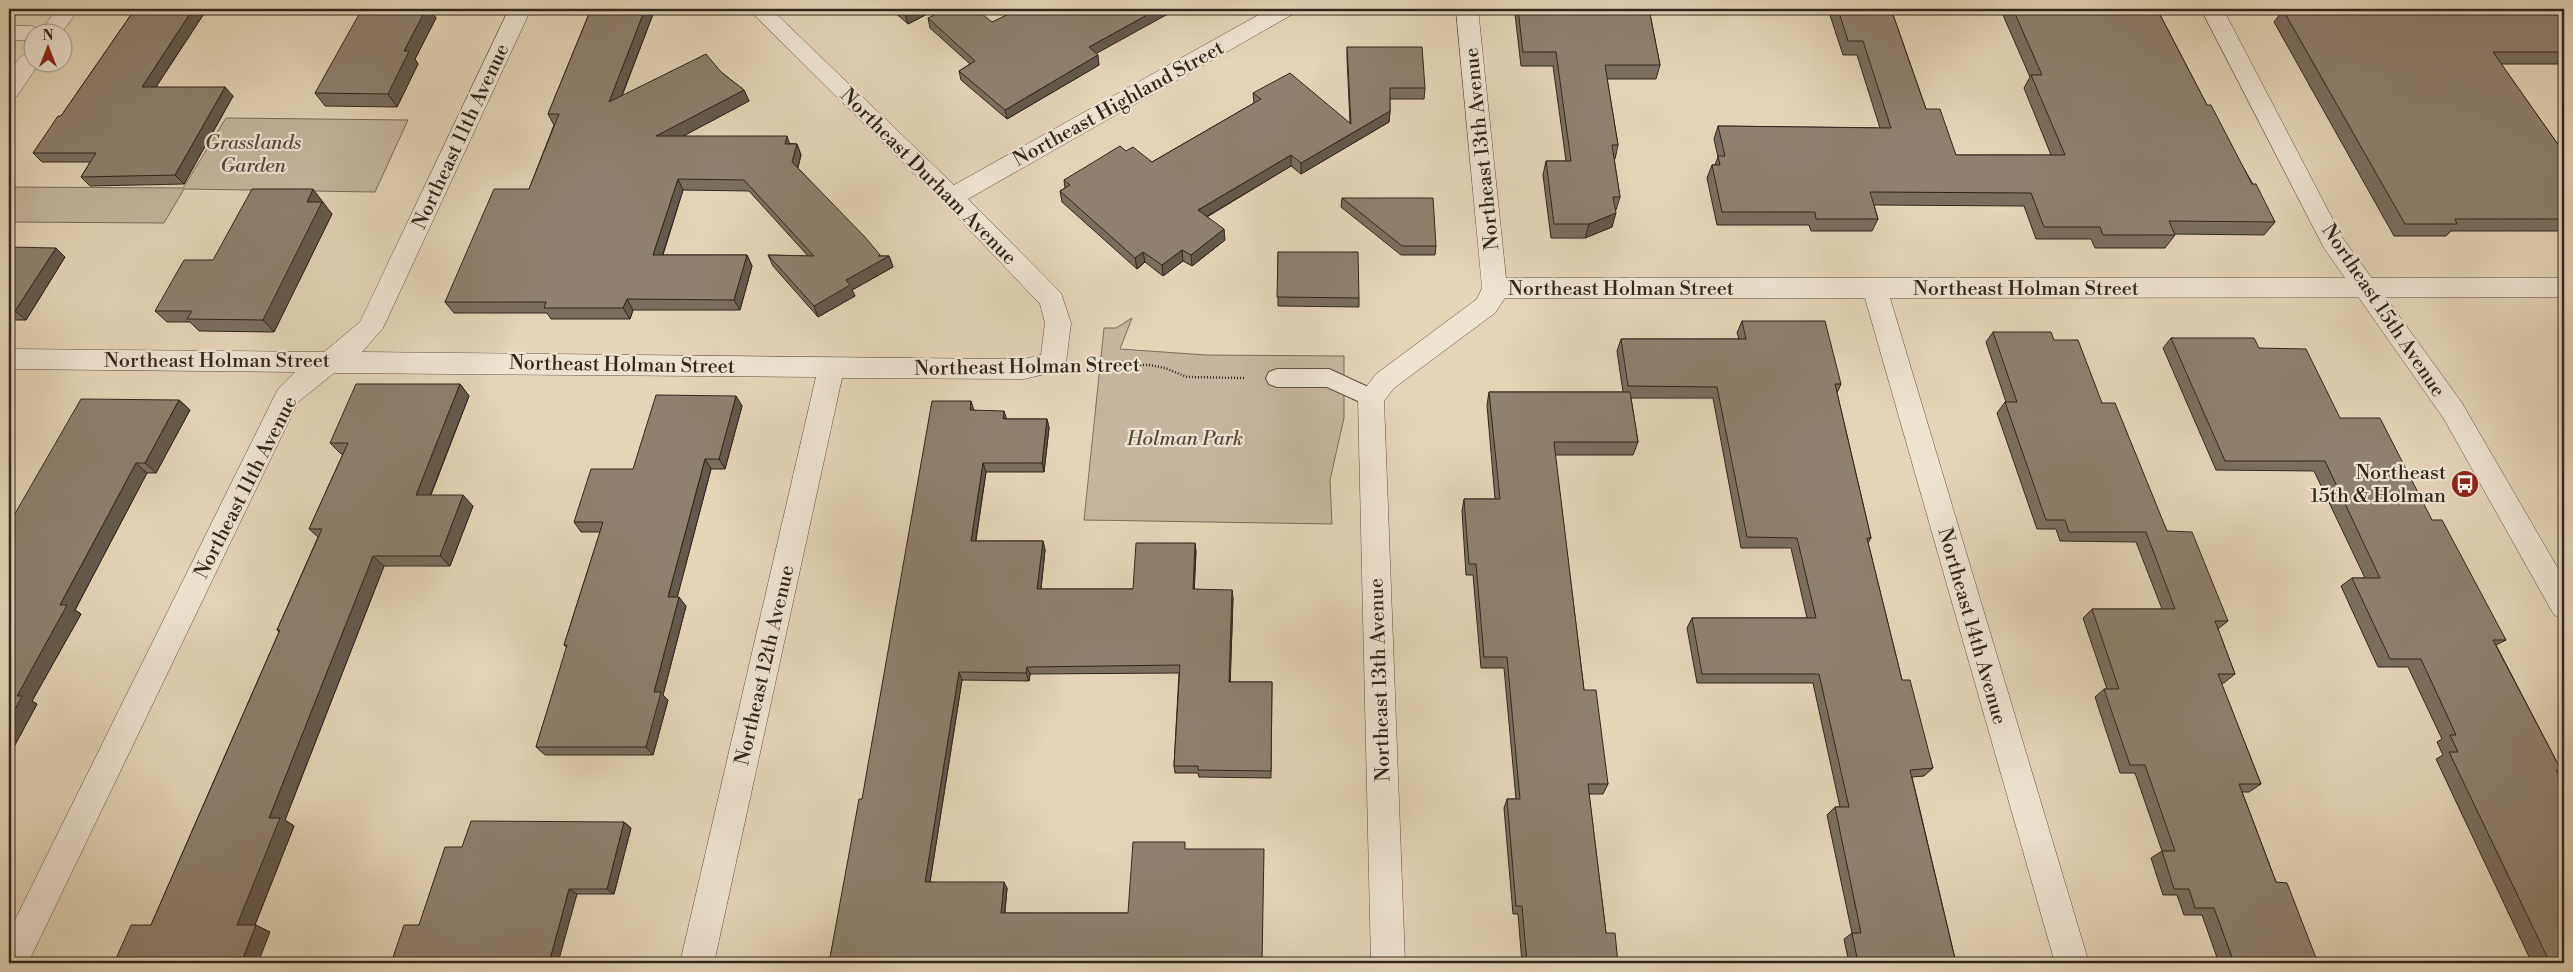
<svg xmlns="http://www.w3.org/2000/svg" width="2573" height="972" viewBox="0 0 2573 972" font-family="'Libre Bodoni',serif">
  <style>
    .green { fill: #c5b79d; stroke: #7a6f5c }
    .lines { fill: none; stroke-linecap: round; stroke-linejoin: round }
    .service-casing { stroke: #5d5243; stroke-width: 2 }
    .minor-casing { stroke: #5d5243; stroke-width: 1 }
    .tertiary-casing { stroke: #5d5243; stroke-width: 1 }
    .path { stroke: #30271c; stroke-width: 2.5; stroke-dasharray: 1 2; stroke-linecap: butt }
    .service { fill: #ede4d0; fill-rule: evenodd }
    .minor { fill: #ede4d0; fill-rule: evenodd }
    .tertiary { fill: #ede4d0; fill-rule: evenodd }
    .wall { fill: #7a6f5e; stroke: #30271c }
    .shaded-wall { fill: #635a4c; stroke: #30271c }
    .building { fill: #8e816d; stroke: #30271c }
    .labels { text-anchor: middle; stroke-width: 4.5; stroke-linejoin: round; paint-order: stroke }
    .street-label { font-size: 20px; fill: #30271c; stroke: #ede4d0 }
    .park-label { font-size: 20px; font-style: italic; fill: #554b3c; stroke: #ede4d0 }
    .poi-label { font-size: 20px; fill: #30271c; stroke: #ede4d0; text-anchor: end }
  </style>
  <rect width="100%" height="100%" fill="#e4d5b7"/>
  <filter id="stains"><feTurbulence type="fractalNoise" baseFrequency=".004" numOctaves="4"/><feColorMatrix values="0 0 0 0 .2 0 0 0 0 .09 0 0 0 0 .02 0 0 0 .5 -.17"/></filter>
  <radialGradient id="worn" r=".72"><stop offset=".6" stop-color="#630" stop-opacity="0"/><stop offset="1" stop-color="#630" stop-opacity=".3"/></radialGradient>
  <path class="green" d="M226 118 408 120 375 192 184 189 164 223 9 222V187L183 188Z
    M1132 318 1120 349 1206 355 1344 356V418L1330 480 1332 524 1084 520 1104 328H1116Z"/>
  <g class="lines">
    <defs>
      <path id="service" d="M1277 369H1329L1379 392 1382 398 1379 404 1371 407 1327 387H1277L1269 384 1266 378 1269 372Z"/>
      <path id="minor" d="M57 9H79L62 32H32V40H9V26H32L41 30Z
        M509 9H531L383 328 362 352 1002 359H1024L1041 355 1045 323 1040 304 944 203 748 9H771L954 185 1269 9H1296L1293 14 968 199 1061 293 1071 323 1066 363 1062 370 1024 379 842 378 714 963H680L816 377 334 373 298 402 28 963H9V932L275 395 279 388 295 372 9 369V349L324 352 360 322Z
        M1456 9H1478L1506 278H2564V297L1890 298 2089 963H2055L1865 298H1505L1495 313 1394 388 1384 401 1405 963H1371L1358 398 1376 374 1477 299 1482 288Z
        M32 51V62H40L17 96 9 99C9 80 11 56 32 51Z"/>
      <path id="tertiary" d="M2201 9H2223L2342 237 2462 403 2564 579V619L2554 615 2444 419 2324 248Z"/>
    </defs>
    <use href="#service" class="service-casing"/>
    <use href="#minor" class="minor-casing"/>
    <use href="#tertiary" class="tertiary-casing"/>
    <path class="path" d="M1092 364 1149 365 1165 368 1187 377 1244 378"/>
    <use href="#service" class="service"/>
    <use href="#minor" class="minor"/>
    <use href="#tertiary" class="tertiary"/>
  </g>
  <path class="wall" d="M135 9H207L156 87 233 96 184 184 90 186 81 177 90 162H42L33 153 61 116Z
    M591 9H655L622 96 721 72 744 90 749 101 683 136 797 144 801 155 798 168 880 256H889L893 267 852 290 855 296 818 317 773 266 768 255 808 256 749 191 683 190 663 255H747L752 266 740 310H633L630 319H551L547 313H454L445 302 529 189 554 125 548 114Z
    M891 9H937L908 24Z
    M1515 9H1649L1660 65 1656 79H1607L1618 145 1615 159H1614L1620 197 1616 210H1615L1612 227 1585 238H1551L1543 175 1546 161H1566L1553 66H1521L1515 14Z
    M1828 9H1891L1926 109 1956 155H2051L2024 88 2030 77 2003 15 2006 9H2157L2207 105 2275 222 2264 235 2174 234 2175 235 2165 248H2095L2091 239H2036L2024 206 1874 205 1878 219 1872 231H1811L1809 225H1717L1707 178 1712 165H1715L1718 157 1714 139 1718 126 1880 128 1857 55H1843Z
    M2292 9H2564V64H2501L2564 153V231H2451L2446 236H2394L2274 22 2283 10H2291Z
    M433 14 436 18 415 59 418 64 397 107 325 106 315 93Z
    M928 18 992 22 1096 53 1099 65 1007 119 961 80 959 71 970 64 930 28Z
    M1347 47 1425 88 1424 99H1390V111L1389 122 1301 174 1291 166 1207 217 1225 240 1192 266 1183 261 1163 276 1145 262 1137 269 1062 202 1060 191 1065 188 1064 180 1126 151 1152 162 1254 103 1253 93 1350 123 1347 58Z
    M1342 198 1436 246 1435 255H1401L1341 207Z
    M323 202V203L332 214 274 332 199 331 190 322H167L155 311 213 260Z
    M9 247 65 257 26 320H9Z
    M1278 252 1359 298V307L1278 306Z
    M1742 321 1841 384 1837 393 1871 538 1868 543 1902 680 1933 768 1924 776 1912 777 1956 963H1849L1844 939 1852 933 1827 815 1835 807H1840L1813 683H1697L1687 628 1692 618H1807L1791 548H1741L1713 398H1631L1638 442 1633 455H1555L1584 690 1608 784 1603 794H1589L1606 933 1618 963H1522L1518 914H1513L1504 808 1507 799H1516L1504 668H1481L1473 575H1466L1462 511 1464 499H1495L1487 405 1489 392H1623L1617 351 1621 339H1739L1737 333Z
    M1993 332 2054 340 2102 403 2167 531 2228 621 2218 629 2235 674 2224 683H2221L2261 784 2249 792H2242L2276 882 2318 963H2219L2202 915H2184L2177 895H2163L2151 858 2162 851 2135 773H2120L2095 697 2104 689H2107L2083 618 2092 609H2162L2136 542 2060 541 2056 529H2037L1997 413 2005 402H2006L1986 342Z
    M2171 338 2259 348 2340 418 2432 520 2506 640 2496 645 2561 770 2557 772 2564 963H2532L2436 759 2443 755 2437 742 2442 739 2408 667H2378L2341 586 2352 578H2365L2314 471 2216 470 2163 348Z
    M460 384 469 396 431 495 473 506 450 566H384L285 820 294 826 255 925 270 932 151 925 279 632 277 630 318 537 309 529 343 454H341L330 443Z
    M736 396 742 406 725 469H711L677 597 686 606 663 695 668 700 653 755H545L536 747 567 648 564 645 600 532H581L574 522Z
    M179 400 190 410 156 473H147L75 610 81 614 32 701 37 704 9 756V524Z
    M974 410 1007 419H1047L1049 428 1044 472H986L976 541H1043L1045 550 1041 589H1133L1196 551 1194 589 1233 598 1230 682H1272L1271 778 1199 777 1198 773H1175L1174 766 1179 673 1030 674 1029 681 962 680 930 882 1007 888 1005 913H1128L1187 849 1262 963H829L862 799Z
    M624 822 631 828 614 894H577L419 925 462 847Z"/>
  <path class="shaded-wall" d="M193 9H207L150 96 142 87Z
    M425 9H435L433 14 436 18 415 59 418 64 397 107 388 94 404 51Z
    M645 9H655L615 113 609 102Z
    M916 9H937L908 24 905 14Z
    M1158 9H1177L1090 57 1089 47Z
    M1098 55 1099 65 1007 119 1005 110Z
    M225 87 233 96 184 184 175 175Z
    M744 90 749 101 661 148 656 136Z
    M1390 111 1389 122 1301 174V163Z
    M787 136 791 148 785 144Z
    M797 144 801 155 796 173 792 162Z
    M1291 155V166L1199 221 1198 210Z
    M678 179 683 190 659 266 653 255Z
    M313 189 332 214 274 332 263 320 307 202Z
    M1616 213 1612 227 1585 238 1589 224Z
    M1224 229 1225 240 1192 266 1191 255Z
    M56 248 65 257 26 320 15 311Z
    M1182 250 1183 261 1163 276 1162 265Z
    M1143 252 1145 262 1137 269 1135 258Z
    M747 255 752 266 740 310 734 300Z
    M880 255 882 260 889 256 893 267 852 290 855 296 818 317 814 306 846 280Z
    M627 299 633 310 630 319 623 308Z
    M460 384 469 396 426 506 416 495Z
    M736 396 742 406 725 469 719 459Z
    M179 400 190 410 156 473 145 463Z
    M971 401 974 410 973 420 970 410Z
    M1004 411 1007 420 1003 419Z
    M1047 419 1049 428 1044 472 1042 463Z
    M705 459 711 469 675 606 668 597Z
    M136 463 147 473 75 610 81 614 32 701 37 704 9 756V721L17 696 60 605Z
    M983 463 986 472 974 550 971 541Z
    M463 495 473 506 450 566 440 556Z
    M1043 541 1045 550 1040 597 1037 589Z
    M1195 543 1196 551 1194 597 1193 589Z
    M373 556 384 566 285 820 294 826 252 932 237 925 269 818Z
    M1232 590 1233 598 1230 689 1229 682Z
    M679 597 686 606 663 695 668 700 653 755 646 747 654 692Z
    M1027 667 1030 674 1029 681 1026 673Z
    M959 672 962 680 929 888 925 882Z
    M624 822 631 828 614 894 607 889Z
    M1004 882 1007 888 1004 919 1001 913Z
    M569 889 577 894 558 963H549Z
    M256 925 270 932 258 963H241Z"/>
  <path class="building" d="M135 9H193L142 87H225L175 175 81 177 96 153H33L58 116H61Z
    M362 9H426L404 51H409L388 94 315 93Z
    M591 9H645L609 102 706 54 721 72 744 90 656 136H787L785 144H797L792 162 865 237 880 255 878 256H889L846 280 850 285 814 306 768 255 814 256 744 180 678 179 653 255H747L734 300 627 299 623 308H544L546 302H445L494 189H529L559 114H548Z
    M899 9H916L905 14Z
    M946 9H976L992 22 1019 9H1158L1089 47 1098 55 1005 110 959 71 975 61 928 18Z
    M1518 9H1649L1660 65H1605L1618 145H1612L1620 197H1613L1616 213 1589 224H1554L1546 161H1571L1556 52H1523Z
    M1838 9H1891L1926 109H1940L1956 155H2065L2031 75H2042L2013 9H2157L2207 105H2211L2252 184H2256L2275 222 2169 221 2175 235H2103L2100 227H2044L2031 193 1870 192 1878 219H1816L1815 212H1722L1712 165H1720L1718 156H1725L1718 126 1891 128 1863 41H1848Z
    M2294 9H2564V52H2493L2564 153V219H2455L2457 224H2405L2283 10H2295Z
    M1347 47H1422L1425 88H1390V111L1301 163 1291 155 1198 210 1224 229 1191 255 1182 250 1162 265 1143 252 1135 258 1060 191 1070 185 1064 180 1120 146 1126 151 1133 147 1152 162 1261 99 1253 93 1290 73 1351 124Z
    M252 189H313L307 202H322L263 320 187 319 192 311H155L184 260H213Z
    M1342 198H1433L1436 246H1402Z
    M9 247 56 248 15 311H9Z
    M1278 252H1358L1359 298 1277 297Z
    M1742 321H1825L1841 384H1835L1871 538H1867L1902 680H1910L1933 768 1910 770 1956 963H1858L1852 933H1861L1835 807H1849L1819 674H1702L1692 618H1816L1797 538 1747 537 1717 387 1628 386 1621 339H1746Z
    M1993 332H2051L2054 340H2078L2102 403H2115L2167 531 2192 532 2228 621H2215L2235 674H2218L2261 784H2239L2276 882 2287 883 2318 963H2234L2214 908H2195L2189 889H2174L2162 851H2175L2145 765H2130L2104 689H2119L2092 609H2175L2146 532H2069L2065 520H2046L2005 402H2017Z
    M2171 338H2254L2259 348 2306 349 2340 418H2380L2432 520H2442L2506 640H2493L2561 770H2556L2564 785V963H2550L2449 752H2458L2450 735H2456L2421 659H2390L2352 578H2380L2325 461H2225Z
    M356 384H460L416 495H463L440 556H373L269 818H280L237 925H256L241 963H114L131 925H151L280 630H277L322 529H309L348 443H330Z
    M1489 392H1630L1638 442H1554L1584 690H1596L1608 784H1588L1606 933H1615L1618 963H1527L1522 906H1516L1507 799H1520L1507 657H1484L1476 564H1469L1464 499H1500Z
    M656 395 736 396 719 459H705L668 597H679L654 692H661L646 747H536L567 645H564L603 522H574L591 469H633Z
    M81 399 179 400 145 463H136L60 605H67L17 696H22L9 721V524Z
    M932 401H971L970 410 1004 411 1003 419H1047L1042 463H983L971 541H1043L1037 589H1133L1136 543H1195L1193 589 1232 590 1229 682H1272L1271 771 1198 770V766H1174L1180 665 1027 667 1026 673 959 672 925 882H1004L1001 913H1128L1133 842H1185V849H1264L1262 963H829L859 799H862Z
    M471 821 624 822 607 889H569L549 963H391L404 925H419L445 847H462Z"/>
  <defs>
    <symbol id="bus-disc" viewBox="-11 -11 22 22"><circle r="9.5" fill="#8f2418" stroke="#ede4d0"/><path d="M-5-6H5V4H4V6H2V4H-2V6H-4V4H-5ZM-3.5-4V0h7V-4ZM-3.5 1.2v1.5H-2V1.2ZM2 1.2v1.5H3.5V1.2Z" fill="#fff"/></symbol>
  </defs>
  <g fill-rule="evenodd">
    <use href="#bus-disc" x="2449" y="468" width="32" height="32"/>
  </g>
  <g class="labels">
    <g class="street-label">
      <text transform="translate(1118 103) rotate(-29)" y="7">Northeast Highland Street</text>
      <text transform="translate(460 136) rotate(-65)" y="7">Northeast 11th Avenue</text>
      <text transform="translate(1481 149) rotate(-96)" y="7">Northeast 13th Avenue</text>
      <text transform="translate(929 176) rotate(45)" y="7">Northeast Durham Avenue</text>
      <text x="1621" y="295">Northeast Holman Street</text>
      <text x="2026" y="295">Northeast Holman Street</text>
      <text transform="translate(2384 310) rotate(56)" y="7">Northeast 15th Avenue</text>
      <text x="217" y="367">Northeast Holman Street</text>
      <text transform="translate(622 364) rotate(1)" y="7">Northeast Holman Street</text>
      <text transform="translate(1027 366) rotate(-1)" y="7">Northeast Holman Street</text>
      <text transform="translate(245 487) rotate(-63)" y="7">Northeast 11th Avenue</text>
      <text transform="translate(1973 626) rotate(74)" y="7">Northeast 14th Avenue</text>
      <text transform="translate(764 665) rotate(-77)" y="7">Northeast 12th Avenue</text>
      <text transform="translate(1379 680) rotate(-92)" y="7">Northeast 13th Avenue</text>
    </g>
    <g class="park-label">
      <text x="253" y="149">Grasslands<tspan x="253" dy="23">Garden</tspan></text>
      <text x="1185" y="445">Holman Park</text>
    </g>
    <g class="poi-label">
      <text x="2446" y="479">Northeast<tspan x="2446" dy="23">15th &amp; Holman</tspan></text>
    </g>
  </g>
  <rect width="2573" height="972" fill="none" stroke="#e4d5b7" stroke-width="30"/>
  <rect x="10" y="10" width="2553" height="952" fill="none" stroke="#30271c" stroke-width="2.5"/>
  <rect x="15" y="15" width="2543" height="942" fill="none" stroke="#30271c"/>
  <g transform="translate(48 48)"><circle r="24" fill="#ede4d0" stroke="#a19888"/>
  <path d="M0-4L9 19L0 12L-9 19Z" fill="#8f2418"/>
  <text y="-8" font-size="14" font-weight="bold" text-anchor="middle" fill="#30271c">N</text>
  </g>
  <rect width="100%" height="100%" filter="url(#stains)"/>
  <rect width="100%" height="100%" fill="url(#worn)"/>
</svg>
